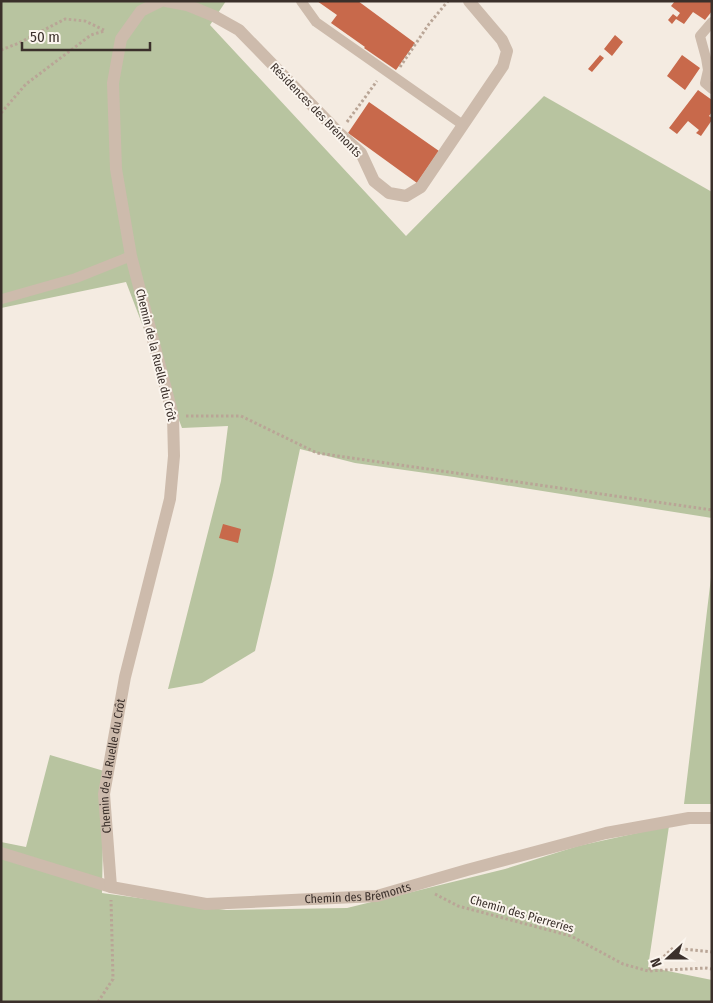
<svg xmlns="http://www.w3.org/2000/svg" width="713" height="1003" viewBox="0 0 713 1003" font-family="'Fira Sans Condensed',sans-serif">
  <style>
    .green { fill: #b8c4a0 }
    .building { fill: #c8694b }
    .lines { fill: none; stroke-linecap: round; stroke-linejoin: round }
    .path { stroke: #b9a596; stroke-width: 3; stroke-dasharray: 2.5 2.5; stroke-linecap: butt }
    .lane { stroke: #cdbbac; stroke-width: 10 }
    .street { stroke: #cdbbac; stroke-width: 12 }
    .labels { text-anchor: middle; stroke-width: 4; stroke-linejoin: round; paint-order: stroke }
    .street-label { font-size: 12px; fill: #3b302b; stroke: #fbf5ee }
  </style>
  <rect width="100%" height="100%" fill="#f4ebe1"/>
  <path class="green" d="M1 1H226L210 25 406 236 544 96 712 192V518L454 477 355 463 300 449 273 575 255 651 202 683 168 689 221 481 228 426 182 428 126 282 1 308Z
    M712 569V804H684Z
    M50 755 104 771 102 893 226 910 347 908 505 869 578 846 669 826 648 967 712 980V1002H1V842L26 847Z"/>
  <path class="building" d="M317 1H358L415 43 396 70 364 48 365 47 331 23 337 15Z
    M675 1H712V11L705 20 693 12 684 24 676 19 672 24 668 20 673 14 677 17 680 13 671 6Z
    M615 35 623 42 612 56 604 49Z
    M600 55 604 58 592 72 588 69Z
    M682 55 700 68 685 90 667 76Z
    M698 90 712 100V112L709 116 712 118V120L701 136 696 133 699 130 688 121 677 134 669 128Z
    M369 102 439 151 417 183 348 133Z
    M223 524 241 529 238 543 219 538Z"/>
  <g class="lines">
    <path class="path" d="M1 50 19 43 65 19 85 21 104 30
      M400 67 429 24 448 1
      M1 113 26 84 91 35 104 31
      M347 122 377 81
      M186 416H241L317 453 712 510
      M435 894 458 906 571 936 623 964 648 971 705 968 712 969
      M649 970 673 948 712 952
      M98 1002 113 979 111 900"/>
    <path class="lane" d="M301 1 316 22 463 125
      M712 22 700 36 706 58 708 70 705 83 712 89
      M2 299 76 278 131 256"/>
    <g class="street">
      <path d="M166 1 187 5 214 16 239 30 339 133 361 153 374 181 389 193 406 196 421 187 503 66 507 51 502 40 469 1"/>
      <path id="s1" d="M1 853 111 887 206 904 377 896 467 870 606 833 689 818H712"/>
      <path id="s2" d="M111 887 104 794 125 677 170 499 174 456 173 416 131 256 116 169 113 83 121 39 141 11 161 1"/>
    </g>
  </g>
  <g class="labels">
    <g class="street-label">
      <text transform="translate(316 110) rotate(46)" y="4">Résidences des Brémonts</text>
      <text transform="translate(156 355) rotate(76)" y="4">Chemin de la Ruelle du Crôt</text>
      <text dy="4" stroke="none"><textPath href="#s2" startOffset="122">Chemin de la Ruelle du Crôt</textPath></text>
      <text dy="4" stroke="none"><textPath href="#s1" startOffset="364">Chemin des Brémonts</textPath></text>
      <text transform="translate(522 914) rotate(16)" y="4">Chemin des Pierreries</text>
    </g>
  </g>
  <rect width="713" height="1003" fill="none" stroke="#3b302b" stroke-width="5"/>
  <g transform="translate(668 958) rotate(249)" stroke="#fbf5ee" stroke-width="4" paint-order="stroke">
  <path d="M0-4L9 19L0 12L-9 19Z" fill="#3b302b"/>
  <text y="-8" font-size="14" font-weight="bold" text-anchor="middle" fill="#3b302b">N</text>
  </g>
  <path d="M22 42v8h128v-8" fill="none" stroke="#3b302b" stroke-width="2.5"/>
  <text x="30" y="42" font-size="15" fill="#3b302b" stroke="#fbf5ee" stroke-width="4" paint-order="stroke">50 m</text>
</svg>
